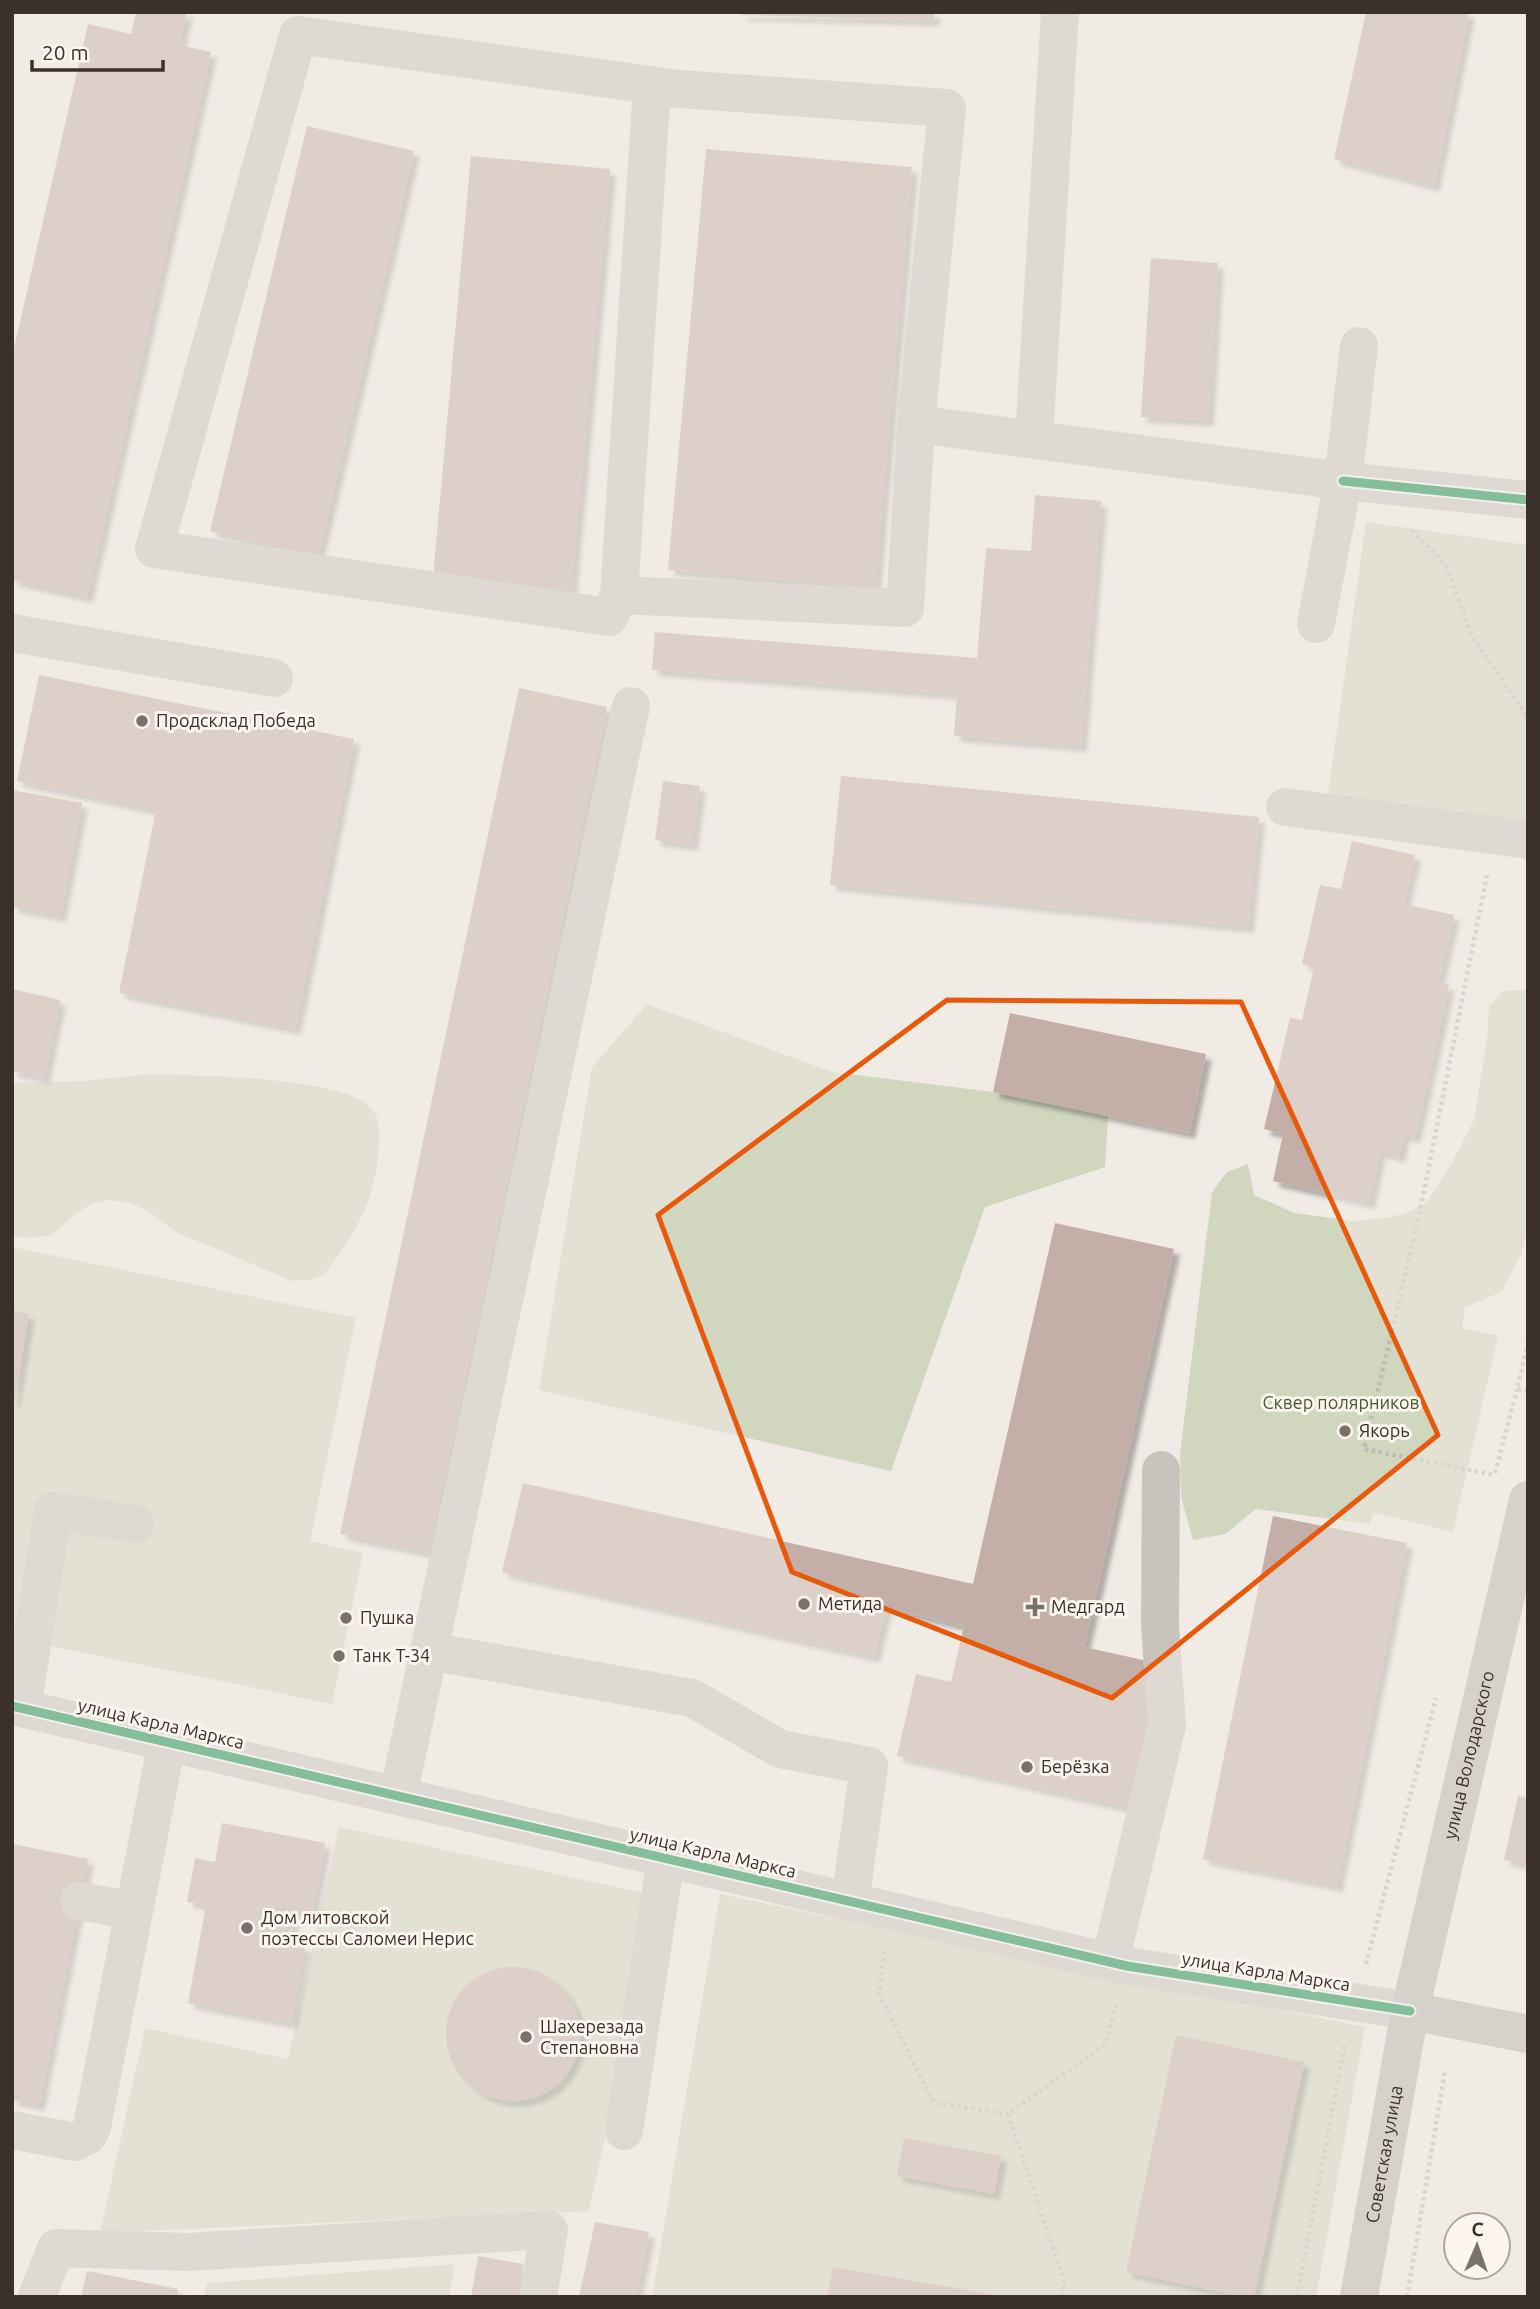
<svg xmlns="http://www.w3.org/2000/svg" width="1540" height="2309" viewBox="0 0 1540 2309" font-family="Ubuntu,sans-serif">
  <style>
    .green { fill: #d1d6bf }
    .building { fill: #c3afa7; filter: url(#shadow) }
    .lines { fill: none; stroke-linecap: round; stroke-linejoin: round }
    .path { stroke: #c2bbb6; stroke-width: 4.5; stroke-dasharray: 3.5 3.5; stroke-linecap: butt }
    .minor { stroke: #c9c3be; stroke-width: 38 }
    .major { stroke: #b8b1ad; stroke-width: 38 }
    .cycleway-casing { stroke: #fbf5ee; stroke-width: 13 }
    .cycleway { stroke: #00873e; stroke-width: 9 }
    .marked { fill: none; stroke: #e8590c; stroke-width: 5; stroke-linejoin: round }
    .poi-dot { fill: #7a716c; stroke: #fbf5ee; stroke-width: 2.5 }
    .labels { text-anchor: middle; stroke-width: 6; stroke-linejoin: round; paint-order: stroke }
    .poi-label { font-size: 18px; fill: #3b302b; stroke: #fbf5ee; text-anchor: start }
    .park-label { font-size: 18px; fill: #4a5a2e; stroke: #fbf5ee }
    .street-label { font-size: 18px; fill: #3b302b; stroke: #fbf5ee }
  </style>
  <defs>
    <filter id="shadow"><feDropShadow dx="6" dy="6" stdDeviation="2" flood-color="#0004"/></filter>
  </defs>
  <rect width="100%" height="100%" fill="#f0ebe5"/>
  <path class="green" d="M1366 522 1528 545V829L1327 801Z
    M1528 990V1226L1521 1255 1501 1292 1465 1307 1462 1328 1498 1336 1453 1532 1374 1513 1370 1524 1256 1509 1225 1534 1193 1540 1181 1497 1180 1454 1212 1192 1227 1172 1248 1164 1254 1195 1295 1213 1353 1221 1387 1218 1408 1212 1426 1203 1452 1163 1474 1120 1487 1039 1489 1007 1502 991Z
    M647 1004 832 1072 993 1092 1108 1116 1105 1167 985 1207 891 1471 539 1390 592 1067Z
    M151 1074C197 1076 342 1076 371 1108 381 1119 379 1131 379 1144 377 1190 362 1225 333 1262 331 1265 327 1271 324 1274 315 1281 302 1280 292 1281L176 1232 151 1213 132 1204 111 1200 93 1203 78 1212 50 1236 20 1238 12 1236V1083L84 1081Z
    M12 1247 356 1318 310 1541 363 1553 332 1704 12 1638Z
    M339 1827 658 1896 589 2211 100 2233 145 2028 288 2059Z
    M720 1894 1365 2027 1316 2297H652Z
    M455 2264 449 2297H204L207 2283Z"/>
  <path class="building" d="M136 12H187L179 45 211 52 87 597 12 580V357L88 24 131 34Z
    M742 12H935L934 20 742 15Z
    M1366 12H1469L1434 186 1334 159Z
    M307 126 414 151 318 556 210 531Z
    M706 149 912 167 875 588 668 570Z
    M471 156 610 169 571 590 433 577Z
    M1151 258 1218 263 1208 420 1141 417Z
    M1035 495 1101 501 1081 746 954 736 957 694 652 670 655 632 977 658 986 548 1031 551Z
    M39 675 354 739 295 1029 119 993 156 810 17 781Z
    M519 688 607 707 428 1553 340 1534Z
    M841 776 1259 817 1248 927 830 885Z
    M663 781 700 786 692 845 655 840Z
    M12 790 82 803 60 916 12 907Z
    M1352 841 1415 855 1404 904 1454 915 1438 983 1449 985 1415 1137 1404 1135 1399 1157 1380 1152 1369 1203 1273 1181 1283 1134 1264 1129 1290 1018 1302 1020 1314 967 1302 964 1320 885 1341 889Z
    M12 989 60 1000 44 1078 12 1071Z
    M1010 1013 1206 1054 1189 1133 993 1092Z
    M1055 1223 1174 1249 1084 1647 1161 1664 1129 1808 897 1756 916 1674 951 1682 964 1626 886 1608 874 1657 502 1572 523 1483 973 1584Z
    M12 1311 29 1314 14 1403H12Z
    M1273 1516 1407 1543 1337 1886 1203 1859Z
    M1518 1796 1528 1798V1865L1504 1860Z
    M222 1823 325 1843 312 1914 295 1911 289 1942 305 1946 291 2023 188 2003 206 1905 187 1902 195 1858 215 1862Z
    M12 1844 88 1859 39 2105 12 2100Z
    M446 2034a67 67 0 1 1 134 0a67 67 0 1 1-134 0Z
    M1176 2035 1304 2062 1254 2297H1244L1126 2272Z
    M904 2138 1001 2156 994 2194 897 2176Z
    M595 2222 649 2232 636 2297H579Z
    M478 2256 523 2264 517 2297H471Z
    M833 2267 996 2295V2297H827Z
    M87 2271 178 2289 177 2297H81Z"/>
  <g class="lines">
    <path class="path" d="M1412 530 1446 566 1472 636 1528 718
      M1487 875 1418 1221 1364 1449 1495 1475
      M1528 1342 1517 1389 1528 1391
      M1495 1473 1517 1389
      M884 1951 879 1994 934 2103 1008 2114
      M1366 1964 1436 1698
      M1062 2297 1064 2281 1008 2114 1105 2045 1116 2005
      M1297 2297 1345 2043
      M1407 2297 1445 2071"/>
    <path class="minor" d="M652 87 947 108 916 424 905 608 619 595Z
      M916 424 1343 481 1528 500
      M1034 439 1060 12
      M619 595 609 617 154 549 298 35 671 88
      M1316 624 1343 481 1359 346
      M12 633 274 678
      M1285 807 1528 840
      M429 1651 692 1698 780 1749 869 1766 850 1902
      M12 1706 1127 1966 1410 2011
      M22 1708 53 1511 135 1524
      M398 1796 631 706
      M79 1901 134 1911
      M1110 1962 1167 1725 1160 1625 1161 1470
      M12 2130 75 2142 88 2135 92 2127 167 1742
      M624 2131 666 1858
      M37 2297 56 2248 189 2252 549 2230 538 2297"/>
    <g class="major">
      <path d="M1410 2011 1528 2034"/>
      <path id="s1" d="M1359 2297 1410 2011 1528 1500"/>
    </g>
    <defs>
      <path id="cycleway" d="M1343 481 1528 500
        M12 1706 1127 1966 1410 2011"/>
    </defs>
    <use href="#cycleway" class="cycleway-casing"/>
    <use href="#cycleway" class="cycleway"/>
  </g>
  <path d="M0 0H1540V2309H0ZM947 1000 1241 1002 1438 1435 1112 1698 792 1572 658 1215Z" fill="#f0ebe5" fill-opacity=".55" fill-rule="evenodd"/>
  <path class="marked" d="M947 1000 1241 1002 1438 1435 1112 1698 792 1572 658 1215Z"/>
  <g class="poi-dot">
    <circle cx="142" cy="721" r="7"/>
    <circle cx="1345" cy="1431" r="7"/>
    <circle cx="804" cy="1604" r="7"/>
    <path d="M1031.5 1596.5h7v7h7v7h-7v7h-7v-7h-7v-7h7z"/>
    <circle cx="346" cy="1618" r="7"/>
    <circle cx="339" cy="1656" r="7"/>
    <circle cx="1027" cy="1767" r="7"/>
    <circle cx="247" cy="1928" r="7"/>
    <circle cx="526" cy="2037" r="7"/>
  </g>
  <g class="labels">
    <g class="poi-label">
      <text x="156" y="727">Продсклад Победа</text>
      <text x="1359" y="1437">Якорь</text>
      <text x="818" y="1610">Метида</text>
      <text x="1051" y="1613">Медгард</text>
      <text x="360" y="1624">Пушка</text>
      <text x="353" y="1662">Танк Т-34</text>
      <text x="1041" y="1773">Берёзка</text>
      <text x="261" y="1924">Дом литовской<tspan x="261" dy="21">поэтессы Саломеи Нерис</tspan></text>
      <text x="540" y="2033">Шахерезада<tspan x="540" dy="21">Степановна</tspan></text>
    </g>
    <g class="park-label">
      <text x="1341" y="1409">Сквер полярников</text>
    </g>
    <g class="street-label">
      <text transform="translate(161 1724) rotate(13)" y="6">улица Карла Маркса</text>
      <text dy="6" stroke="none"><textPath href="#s1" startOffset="553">улица Володарского</textPath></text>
      <text transform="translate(713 1853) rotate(13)" y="6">улица Карла Маркса</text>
      <text transform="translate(1266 1972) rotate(9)" y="6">улица Карла Маркса</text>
      <text dy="6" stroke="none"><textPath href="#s1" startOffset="145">Советская улица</textPath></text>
    </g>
  </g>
  <rect width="1540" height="2309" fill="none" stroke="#3b302b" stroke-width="28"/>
  <g transform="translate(1477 2246) rotate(2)"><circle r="33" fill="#fbf5ee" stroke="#aea6a0" stroke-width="2"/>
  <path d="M0-5L12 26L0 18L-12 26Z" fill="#7a716c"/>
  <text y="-10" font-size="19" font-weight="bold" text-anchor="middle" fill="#3b302b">С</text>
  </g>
  <path d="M32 60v10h131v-10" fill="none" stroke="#3b302b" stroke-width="3.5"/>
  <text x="42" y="60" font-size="21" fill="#3b302b" stroke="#fbf5ee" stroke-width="5" paint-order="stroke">20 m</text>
</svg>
